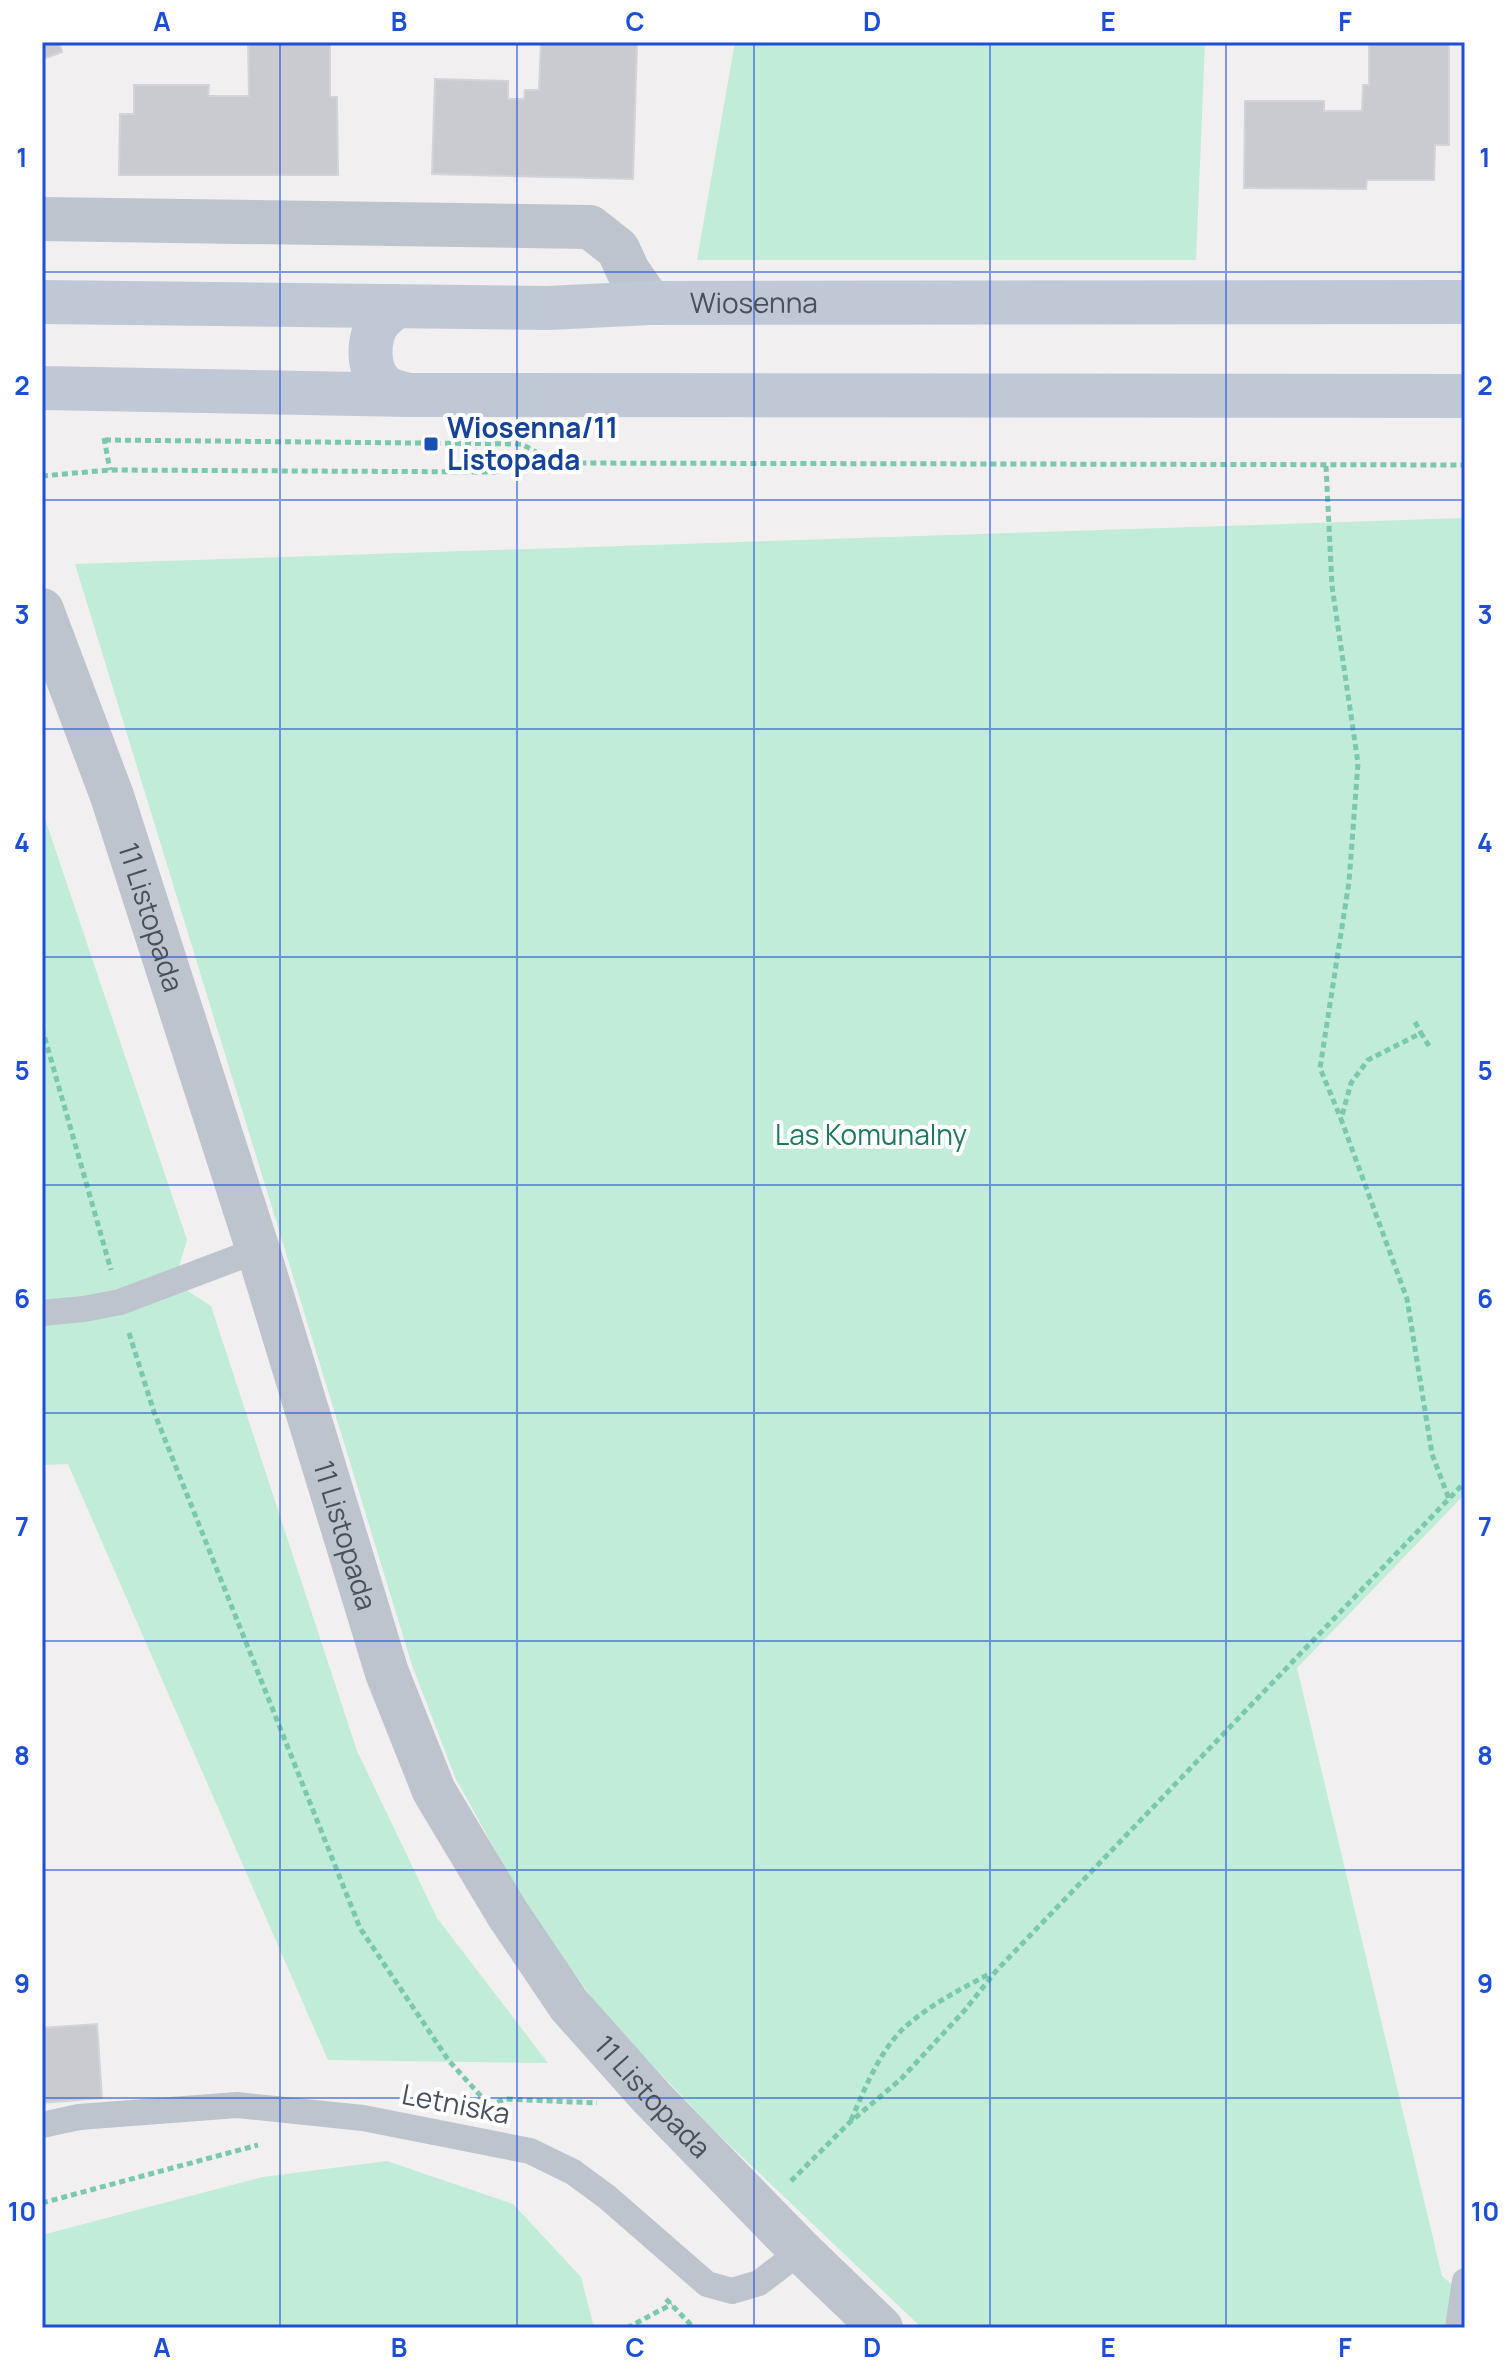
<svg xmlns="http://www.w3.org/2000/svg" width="1507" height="2370" viewBox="0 0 1507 2370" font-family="Manrope,sans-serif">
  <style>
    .green { fill: #c0ecd8 }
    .building { fill: #c9cbd1; stroke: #d3d4da; stroke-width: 2 }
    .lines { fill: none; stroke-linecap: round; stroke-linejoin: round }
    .path { stroke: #7ac8ad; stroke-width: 5; stroke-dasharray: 6 4; stroke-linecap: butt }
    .service { stroke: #bec4cd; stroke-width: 26 }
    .minor { stroke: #bec4cd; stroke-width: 44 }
    .tertiary { stroke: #bec4cd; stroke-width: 44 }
    .secondary { stroke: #c1c8d5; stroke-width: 44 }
    .grid { fill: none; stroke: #1d4ed8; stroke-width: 2; stroke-opacity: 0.55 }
    .transit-dot { fill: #1a4fb4; stroke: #fff; stroke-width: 3 }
    .labels { text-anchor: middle; stroke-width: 8; stroke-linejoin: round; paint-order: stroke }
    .street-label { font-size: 28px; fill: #48505b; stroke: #fff }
    .transit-label { font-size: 28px; font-weight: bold; fill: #164399; stroke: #fff; text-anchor: start }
    .park-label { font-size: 28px; fill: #1d7958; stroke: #fff }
    .neatline { fill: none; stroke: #1d4ed8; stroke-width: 3 }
    .grid-label { font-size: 26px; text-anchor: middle; font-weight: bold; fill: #1d4ed8 }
  </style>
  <rect width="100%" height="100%" fill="#f1efef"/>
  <path class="green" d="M735 42H1205L1196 260H697Z
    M1465 518V1494L1297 1668 1442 2276 1465 2296V2328H922L714 2130 603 2013 528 1910 455 1777 412 1665 75 564Z
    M42 810 187 1240 174 1282 211 1306 357 1751 437 1918 548 2063 328 2060 68 1464 42 1465Z
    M387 2161 513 2204 581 2277 594 2328H42V2235L263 2177Z"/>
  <path class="building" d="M42 42H59L62 52 42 59Z
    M248 42H330V97H337L338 175H119L120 114H134V85H209L208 96H249Z
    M541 42H637L633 179 432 174 435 79 508 81V99H524L525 90H539Z
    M1369 42H1449V145H1435L1434 180H1367L1366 189 1244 188 1245 101H1324V111H1362L1363 85H1369Z
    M97 2024 102 2098 42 2103V2028Z"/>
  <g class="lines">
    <path class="path" d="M104 438 110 470
      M105 440 521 444 558 463 1465 465
      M1326 466 1332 586 1358 763 1349 882 1320 1068 1341 1119
      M42 476 110 470 495 472 539 454
      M1415 1022 1421 1033
      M42 1028 111 1270
      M1429 1046 1421 1033 1368 1060 1351 1083 1341 1119 1407 1299 1432 1454 1449 1499
      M129 1333 154 1412 360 1928 449 2061 489 2105
      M488 2106 505 2099 597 2103
      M851 2120C865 2089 879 2051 905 2027 931 2004 961 1989 991 1973
      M791 2181 849 2123 901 2079 965 2010 996 1971 1465 1482
      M42 2203 258 2145
      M666 2299 694 2328
      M627 2328 672 2304"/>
    <path class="service" d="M42 1313 84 1309 120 1302 258 1250
      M42 2125 79 2117 237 2105 363 2118 530 2151 573 2172 607 2197 707 2284 732 2291 759 2283 801 2251
      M1458 2328 1465 2281"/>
    <path class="minor" d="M42 219 590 227 618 249 628 271 650 303"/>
    <path class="tertiary" id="s1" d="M42 610 112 796 258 1250 387 1673 434 1791 507 1913 569 2005 652 2098 801 2251 881 2328"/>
    <g class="secondary">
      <path id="s2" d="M42 302 548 308 650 303 1465 302"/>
      <path d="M396 306C391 310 386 315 381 319 367 336 366 371 384 386 390 391 401 393 408 395"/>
      <path d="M42 388 408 395 1465 396"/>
    </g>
  </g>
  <path class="grid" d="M280 42V2328M517 42V2328M754 42V2328M990 42V2328M1226 42V2328M42 272H1465M42 500H1465M42 729H1465M42 957H1465M42 1185H1465M42 1413H1465M42 1641H1465M42 1870H1465M42 2098H1465"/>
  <rect class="transit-dot" x="423" y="436" width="16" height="16" rx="4"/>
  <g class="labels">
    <g class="street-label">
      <text dy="10" stroke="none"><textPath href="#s2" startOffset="712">Wiosenna</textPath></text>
      <text dy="10" stroke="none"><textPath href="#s1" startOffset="326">11 Listopada</textPath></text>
      <text dy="10" stroke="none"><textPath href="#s1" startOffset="974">11 Listopada</textPath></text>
      <text dy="10" stroke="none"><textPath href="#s1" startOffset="1622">11 Listopada</textPath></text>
      <text transform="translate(456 2104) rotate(11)" y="10">Letniska</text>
    </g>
    <g class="transit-label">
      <text x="447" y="438">Wiosenna/11<tspan x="447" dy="32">Listopada</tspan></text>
    </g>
    <g class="park-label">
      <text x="871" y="1145">Las Komunalny</text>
    </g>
  </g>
  <rect width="1507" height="2370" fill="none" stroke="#ffffff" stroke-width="88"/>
  <rect x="44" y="44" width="1419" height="2282" class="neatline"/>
  <g class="grid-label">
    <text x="162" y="31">A</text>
    <text x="399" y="31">B</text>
    <text x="635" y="31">C</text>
    <text x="872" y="31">D</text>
    <text x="1108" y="31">E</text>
    <text x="1345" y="31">F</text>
    <text x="22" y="167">1</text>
    <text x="1485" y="167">1</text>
    <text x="22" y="395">2</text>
    <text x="1485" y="395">2</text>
    <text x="22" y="624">3</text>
    <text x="1485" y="624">3</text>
    <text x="22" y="852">4</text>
    <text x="1485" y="852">4</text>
    <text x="22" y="1080">5</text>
    <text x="1485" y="1080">5</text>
    <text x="22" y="1308">6</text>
    <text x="1485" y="1308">6</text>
    <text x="22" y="1536">7</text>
    <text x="1485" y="1536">7</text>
    <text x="22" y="1765">8</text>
    <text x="1485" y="1765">8</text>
    <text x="22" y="1993">9</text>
    <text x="1485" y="1993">9</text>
    <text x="22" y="2221">10</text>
    <text x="1485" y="2221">10</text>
    <text x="162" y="2357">A</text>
    <text x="399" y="2357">B</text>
    <text x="635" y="2357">C</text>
    <text x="872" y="2357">D</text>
    <text x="1108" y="2357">E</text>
    <text x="1345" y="2357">F</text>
  </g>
</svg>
